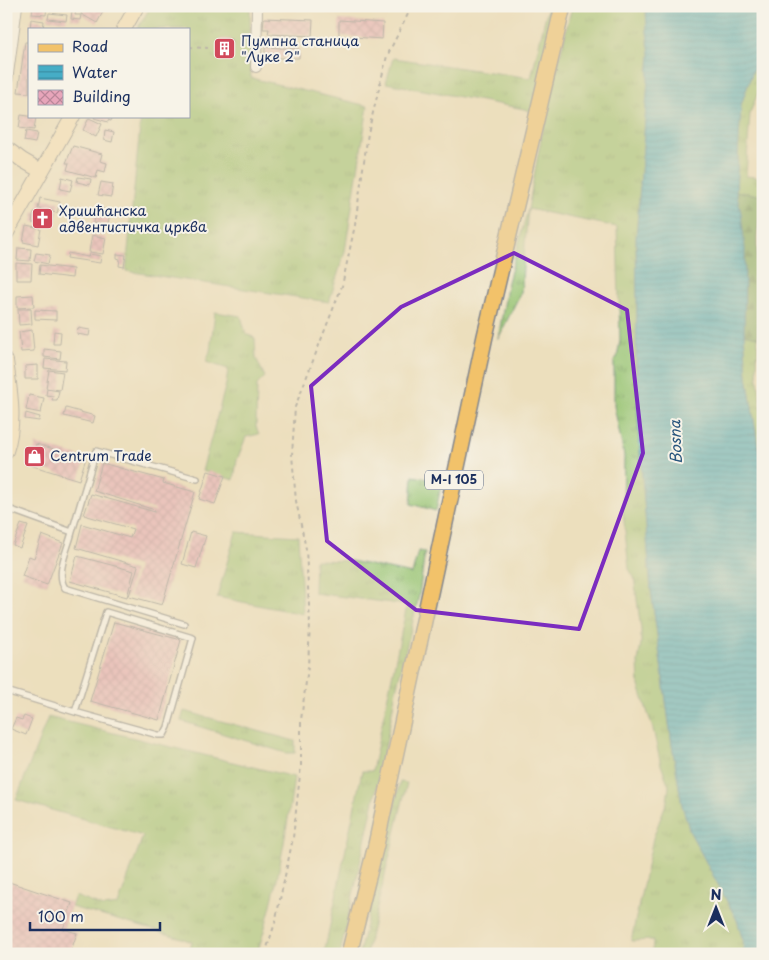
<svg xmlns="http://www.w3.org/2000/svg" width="769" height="960" viewBox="0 0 769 960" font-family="'Playpen Sans',sans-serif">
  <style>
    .grass { fill: url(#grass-tufts); stroke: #587968 }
    .forest { fill: url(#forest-firs); stroke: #4a6c60 }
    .water { fill: url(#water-rules); stroke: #306e92 }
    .building { fill: url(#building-cross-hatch) }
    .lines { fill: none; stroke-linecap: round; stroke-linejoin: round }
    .lane-casing { stroke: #84878e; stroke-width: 8 }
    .street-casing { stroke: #84878e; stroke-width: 12 }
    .secondary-casing { stroke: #84878e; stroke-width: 16 }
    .primary-casing { stroke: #84878e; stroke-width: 18 }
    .path { stroke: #84878e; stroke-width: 2; stroke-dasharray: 4 4; stroke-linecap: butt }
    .lane { stroke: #fff; stroke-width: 5 }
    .street { stroke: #fff; stroke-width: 10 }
    .secondary { stroke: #fae7c3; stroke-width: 14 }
    .primary { stroke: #f2c26a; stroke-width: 15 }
    .marked { fill: none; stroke: #7b2cbf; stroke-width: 4; stroke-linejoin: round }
    .labels { text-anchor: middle; stroke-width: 4; stroke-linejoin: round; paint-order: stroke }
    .shield { fill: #f7f3e8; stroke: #5d6a87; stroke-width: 1 }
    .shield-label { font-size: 12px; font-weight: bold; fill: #1b2f5e }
    .poi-label { font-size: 14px; fill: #1b2f5e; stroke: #f7f3e8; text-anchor: start }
    .water-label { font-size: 15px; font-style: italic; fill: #28557d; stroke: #f7f3e8 }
  </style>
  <defs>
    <pattern id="grass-tufts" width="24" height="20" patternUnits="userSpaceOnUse" patternTransform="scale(1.25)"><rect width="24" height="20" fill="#96c371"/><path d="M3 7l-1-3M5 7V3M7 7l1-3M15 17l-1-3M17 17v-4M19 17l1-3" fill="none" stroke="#7a9f60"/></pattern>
    <pattern id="forest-firs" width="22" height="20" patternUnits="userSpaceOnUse" patternTransform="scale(1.25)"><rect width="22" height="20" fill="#78a963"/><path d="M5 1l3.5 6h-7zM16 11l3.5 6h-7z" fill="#628a55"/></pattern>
    <pattern id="water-rules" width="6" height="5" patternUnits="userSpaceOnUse" patternTransform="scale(1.25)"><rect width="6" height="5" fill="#46adc6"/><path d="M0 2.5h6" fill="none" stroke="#3a8da4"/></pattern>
    <pattern id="building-cross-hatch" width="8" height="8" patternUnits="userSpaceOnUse" patternTransform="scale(1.25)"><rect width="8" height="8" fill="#e7a5ba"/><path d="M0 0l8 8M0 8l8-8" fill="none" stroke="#ba879a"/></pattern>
  </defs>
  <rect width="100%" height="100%" fill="#f7f3e8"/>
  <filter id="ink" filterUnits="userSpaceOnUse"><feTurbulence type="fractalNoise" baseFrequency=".02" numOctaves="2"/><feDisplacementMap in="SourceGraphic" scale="10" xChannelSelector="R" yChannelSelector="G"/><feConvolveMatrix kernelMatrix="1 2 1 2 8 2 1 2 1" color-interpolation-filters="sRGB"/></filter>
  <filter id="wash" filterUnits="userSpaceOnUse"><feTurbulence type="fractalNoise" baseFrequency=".0096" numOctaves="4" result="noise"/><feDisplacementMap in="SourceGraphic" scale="20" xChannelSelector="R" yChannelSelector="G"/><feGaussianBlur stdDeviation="1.12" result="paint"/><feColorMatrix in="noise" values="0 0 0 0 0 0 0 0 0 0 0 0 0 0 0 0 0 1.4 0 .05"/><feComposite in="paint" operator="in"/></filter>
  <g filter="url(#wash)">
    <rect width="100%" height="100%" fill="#ecdfbd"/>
    <path class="grass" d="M151 6H250L251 78 368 106 345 251 329 302 126 271 141 116H189V29H137Z
      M548 6H557L534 113 524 109 386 83 393 58 531 78Z
      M572 6H646L647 32 650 54 636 239 637 300 636 364 639 437 651 590 672 745 682 805 690 832 737 920 743 941 744 954H652L653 940 631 941 653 838 667 801 669 786 661 765 653 729 639 686 638 662 641 643V630L634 577 629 569 623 512 624 456 614 406V361L617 358 620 340 617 227 528 209 521 292 498 339 508 282 528 209 545 117Z
      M763 27V80L750 113 746 176 763 178V196L736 191 741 105 760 50Z
      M215 312 241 316 246 334 255 338 256 358 265 377 257 385 256 427 259 434 246 437 237 460 234 480 202 471 226 384 228 369 206 362 210 351Z
      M744 334 758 337 757 369 763 424V478L747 376Z
      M413 476 442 481 436 511 411 504Z
      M236 532 298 536 303 614 217 597Z
      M418 551 425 552 419 596 396 690 384 755 340 954H324L362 771H372L407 605 314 593 315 560 351 561 412 574Z
      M184 711 295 741V753H286L181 721Z
      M48 717 294 777C286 837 276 896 257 954H189L192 942 178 937 71 907 75 896 104 907 118 905 143 836 16 800Z
      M400 782 407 783 366 954H359Z"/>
    <path class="forest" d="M736 191 763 196 757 236 758 337 744 334C745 286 747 238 736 191Z"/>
    <path class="water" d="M646 6H763V27L760 50 741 105 736 191 741 213 745 249 744 334 747 376 763 478V954H744L743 941 737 920 690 832 682 805 672 745 651 590 639 437 636 364 637 300 636 239 650 54 647 32Z"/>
    <g id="blocks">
      <path class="building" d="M33 6H47L46 15 32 14Z
        M85 6H97L104 10 97 23 81 14Z
        M72 10H76L75 15H81L80 20 71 19Z
        M49 13 67 15 66 21 48 19Z
        M264 18 313 20 312 36 268 34 269 29H263Z
        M31 19 44 21 43 29H30Z
        M339 20 383 23 382 39 339 36Z
        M220 39H231V60H220Z
        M25 42H29V93L18 92Z
        M265 47 299 49V58H265Z
        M21 115 36 117 34 130 19 128Z
        M95 116H113L111 121 108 120V122L94 118Z
        M89 118 102 124 96 137 83 130Z
        M105 130 114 132 112 142 104 140Z
        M26 131 37 133 35 143 24 141Z
        M73 146 102 154 100 161 107 163 105 172 98 170 96 178 67 170 69 163H66Z
        M62 177 73 180 70 191 60 189Z
        M78 177 91 179 90 185 77 182Z
        M101 182 113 184 111 197 98 195Z
        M40 198 60 202 57 213 38 209Z
        M95 208 110 210 108 225 93 223Z
        M34 212 53 215 52 225 32 222Z
        M26 226 41 229 38 245 23 242Z
        M92 235 106 238 103 254 89 252Z
        M18 248 31 249 30 261 17 260Z
        M36 253 50 255 48 264 34 261Z
        M68 253 88 257 89 254 101 256 100 263 67 258Z
        M117 254 126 255 124 267 119 266 120 259 117 258Z
        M16 263 32 264 31 280H16Z
        M40 265 73 269 72 278 39 274Z
        M33 295 34 307 17 308V296Z
        M18 309H31L32 324 19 325Z
        M35 310 56 311V320L35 319Z
        M78 328 90 330 89 336 77 334Z
        M32 330 34 351 21 352 19 332Z
        M54 331 61 332 60 344H53Z
        M44 349 61 351 60 359 44 357Z
        M45 359 66 361 65 370 44 368Z
        M38 365V379H25V366Z
        M49 370 63 372 60 390 46 388Z
        M47 389 59 391 57 400H52L53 396 46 395Z
        M29 395 44 398 41 413 26 410Z
        M66 408 95 416 93 423 64 416Z
        M26 413 40 417 39 421 25 419Z
        M36 444 86 458 79 480 30 465Z
        M102 463 164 480 163 483 195 492 162 605 129 596 138 566 76 548 82 524 130 538 133 529 84 515 91 494 155 512V510L94 491Z
        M208 471 225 476 215 504 199 499Z
        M21 524 28 526 20 548 13 545Z
        M191 532 206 536 196 568 182 564Z
        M42 535 63 543 47 585 22 576 29 556 34 558Z
        M77 556 134 571 127 597 70 581Z
        M114 622 181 640 159 720 90 701Z
        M24 716 32 719 26 735 11 729 16 718 22 720Z
        M6 881 72 903 63 929 77 933 70 954H6Z"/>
    </g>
  </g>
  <g filter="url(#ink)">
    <use href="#blocks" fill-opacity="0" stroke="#84878e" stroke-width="1"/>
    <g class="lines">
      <defs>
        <path id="lane" d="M6 508 72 532C68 549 55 573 65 588L184 624
          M72 532 96 451 197 479
          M6 691 75 712 158 735H164L168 727 193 638 106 612 75 712"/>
        <path id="street" d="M256 67 257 6
          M6 89 17 6"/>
        <path id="secondary" d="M124 29 137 6
          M6 148 22 160 41 171
          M6 234 73 116
          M6 361C10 391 16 421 6 451"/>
        <path id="primary" d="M349 954 376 845 485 336 563 6"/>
      </defs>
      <use href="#lane" class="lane-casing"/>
      <use href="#street" class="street-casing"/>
      <use href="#secondary" class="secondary-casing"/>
      <use href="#primary" class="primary-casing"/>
      <path class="path" d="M189 47 208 48
        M265 954 275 923 293 838 301 766V720L308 667 310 624 306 549 296 501 292 455 295 407 342 286 355 225 368 133 387 56 408 14 410 6"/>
      <use href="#lane" class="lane"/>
      <use href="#street" class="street"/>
      <use href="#secondary" class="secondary"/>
      <use href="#primary" class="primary"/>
    </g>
  </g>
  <path d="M0 0H769V960H0ZM514 253 627 310 643 453 579 629 416 610 327 541 311 386 401 307Z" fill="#ecdfbd" fill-opacity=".55" fill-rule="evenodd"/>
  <path class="marked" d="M514 253 627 310 643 453 579 629 416 610 327 541 311 386 401 307Z"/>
  <defs>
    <symbol id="building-square" viewBox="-11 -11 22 22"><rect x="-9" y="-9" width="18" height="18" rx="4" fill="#d1495b" stroke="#f7f3e8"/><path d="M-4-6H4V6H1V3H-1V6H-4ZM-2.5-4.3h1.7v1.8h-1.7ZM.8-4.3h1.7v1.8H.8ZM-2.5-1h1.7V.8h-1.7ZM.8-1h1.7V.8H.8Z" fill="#fff"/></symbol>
    <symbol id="church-square" viewBox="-11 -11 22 22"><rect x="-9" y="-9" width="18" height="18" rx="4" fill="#d1495b" stroke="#f7f3e8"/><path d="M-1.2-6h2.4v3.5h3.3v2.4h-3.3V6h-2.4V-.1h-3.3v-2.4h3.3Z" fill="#fff"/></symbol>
    <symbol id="shop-square" viewBox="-11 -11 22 22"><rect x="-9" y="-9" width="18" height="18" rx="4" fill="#d1495b" stroke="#f7f3e8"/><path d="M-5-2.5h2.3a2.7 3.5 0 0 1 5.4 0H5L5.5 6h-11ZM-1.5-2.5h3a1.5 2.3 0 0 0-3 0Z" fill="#fff"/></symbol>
  </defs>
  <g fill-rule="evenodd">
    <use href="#building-square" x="212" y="36" width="25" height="25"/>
    <use href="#church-square" x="30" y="206" width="25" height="25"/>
    <use href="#shop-square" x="22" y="444" width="25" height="25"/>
  </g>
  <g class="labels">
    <rect class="shield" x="425" y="470.5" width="58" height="19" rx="4"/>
    <g class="shield-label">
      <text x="454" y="484">M-I 105</text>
    </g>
    <g class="poi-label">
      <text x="241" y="46">Пумпна станица<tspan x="241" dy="16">"Луке 2"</tspan></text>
      <text x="59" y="216">Хришћанска<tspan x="59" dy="16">адвентистичка црква</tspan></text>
      <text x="50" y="461">Centrum Trade</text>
    </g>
    <g class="water-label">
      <text transform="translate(676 442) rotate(-92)" y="5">Bosna</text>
    </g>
  </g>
  <rect width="769" height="960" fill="none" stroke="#f7f3e8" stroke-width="25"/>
  <rect x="28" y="28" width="162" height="90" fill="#f7f3e8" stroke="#9fa5b1"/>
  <rect x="38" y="44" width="25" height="8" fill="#f2c26a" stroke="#9fa5b1"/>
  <text x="72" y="52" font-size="15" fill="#1b2f5e">Road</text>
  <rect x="38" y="65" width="25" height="15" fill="url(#water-rules)" stroke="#9fa5b1"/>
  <text x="72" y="78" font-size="15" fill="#1b2f5e">Water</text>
  <rect x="38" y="90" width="25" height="15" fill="url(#building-cross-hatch)" stroke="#9fa5b1"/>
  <text x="72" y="102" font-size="15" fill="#1b2f5e">Building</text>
  <g transform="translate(716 908)" stroke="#f7f3e8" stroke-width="4" paint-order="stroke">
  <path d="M0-4L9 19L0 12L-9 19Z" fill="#1b2f5e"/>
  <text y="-8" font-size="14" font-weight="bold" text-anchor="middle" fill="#1b2f5e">N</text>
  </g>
  <path d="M30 922v8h130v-8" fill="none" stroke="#1b2f5e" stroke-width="2.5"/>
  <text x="38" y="922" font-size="15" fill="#1b2f5e" stroke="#f7f3e8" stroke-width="4" paint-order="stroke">100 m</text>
</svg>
